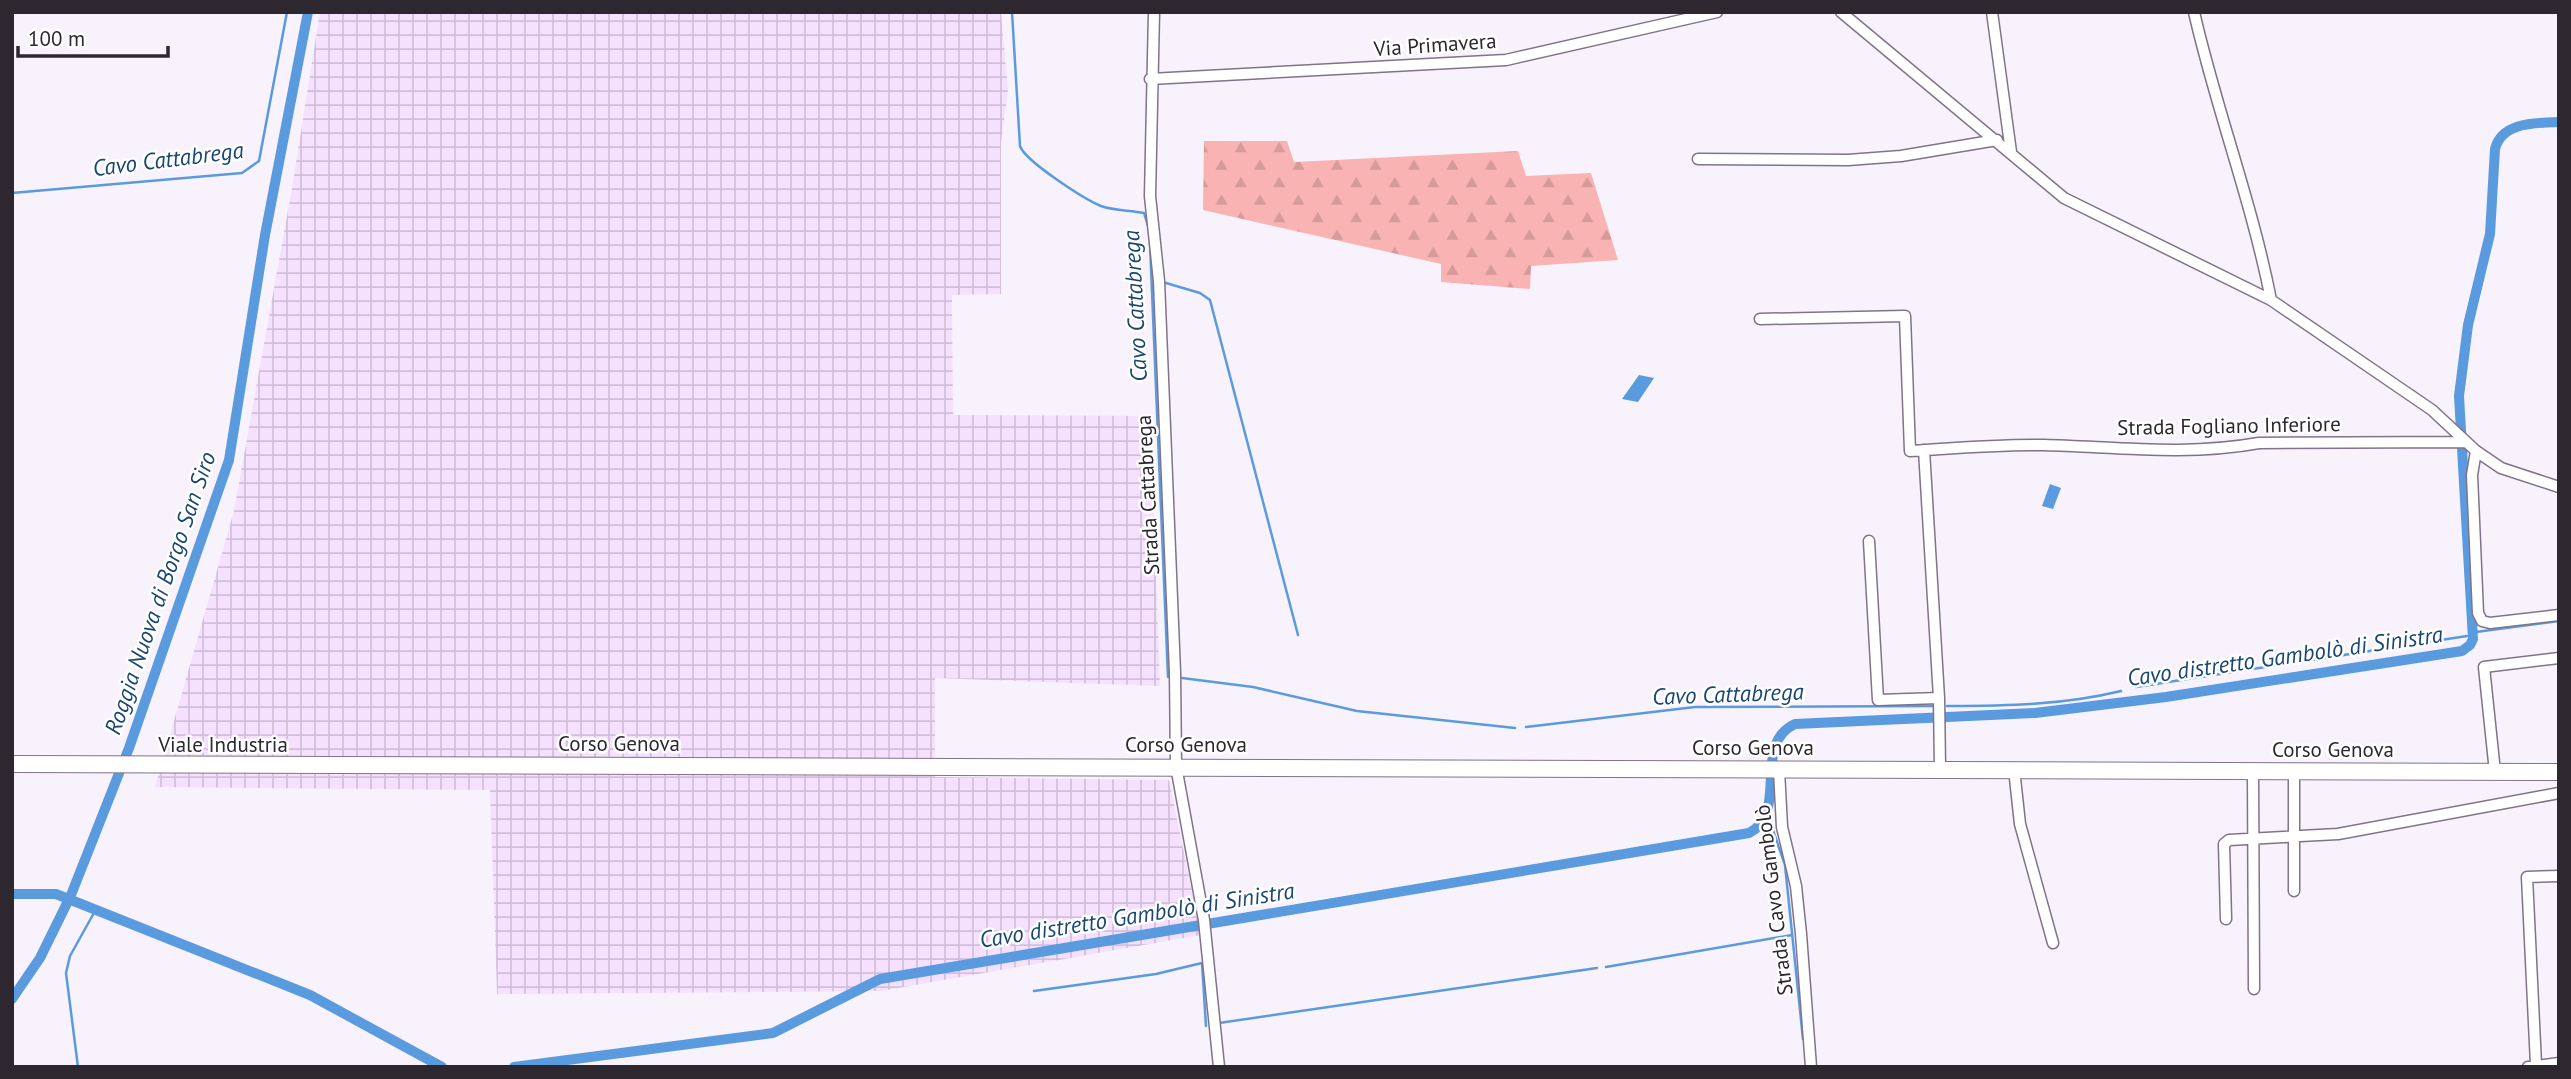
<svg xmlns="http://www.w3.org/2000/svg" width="2571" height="1079" viewBox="0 0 2571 1079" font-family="'PT Sans',sans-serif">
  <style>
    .industrial { fill: url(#industrial-grid) }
    .forest { fill: url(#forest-firs) }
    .water { fill: #5a9ade }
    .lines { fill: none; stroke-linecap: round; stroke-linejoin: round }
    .stream { stroke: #5a9ade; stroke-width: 2.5 }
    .canal { stroke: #5a9ade; stroke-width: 10 }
    .street-casing { stroke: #817388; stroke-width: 13 }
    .secondary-casing { stroke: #817388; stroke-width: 18 }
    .street { stroke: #fff; stroke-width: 10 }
    .secondary { stroke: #fff; stroke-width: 16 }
    .labels { text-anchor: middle; stroke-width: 5; stroke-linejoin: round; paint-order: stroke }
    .street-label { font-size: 21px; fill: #2d2730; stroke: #fff }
    .water-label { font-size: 23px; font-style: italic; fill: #194672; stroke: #fff }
  </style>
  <defs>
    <pattern id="industrial-grid" width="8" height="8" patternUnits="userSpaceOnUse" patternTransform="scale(1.75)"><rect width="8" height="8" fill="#f5e0ff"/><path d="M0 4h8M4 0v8" fill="none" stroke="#d2c0db"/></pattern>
    <pattern id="forest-firs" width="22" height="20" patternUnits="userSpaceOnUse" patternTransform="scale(1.75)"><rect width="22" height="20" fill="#fab3b3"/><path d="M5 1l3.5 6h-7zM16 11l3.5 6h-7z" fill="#d79a9a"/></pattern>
  </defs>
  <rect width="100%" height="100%" fill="#f8f2fc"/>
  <path class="industrial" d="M320 12H1001L1008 90 1001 142V294L952 295 953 415 1150 416 1160 686 935 678V777L1169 780 1201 935 881 991 497 994 490 790 155 787 234 511 292 188Z"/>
  <path class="forest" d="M1204 141H1287L1294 162 1518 151 1526 176 1591 173 1618 260 1531 266 1530 289 1441 282V264L1203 210Z"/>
  <path class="water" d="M1639 375 1654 378 1638 402 1622 399Z
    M2050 484 2061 488 2053 509 2042 506Z"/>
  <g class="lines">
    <path class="stream" d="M1012 12 1020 146C1025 161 1084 199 1101 206 1115 211 1130 210 1144 213L1148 226
      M12 193 242 173 259 161 287 12
      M1150 243 1168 677
      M1166 283 1200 293 1210 300 1298 635
      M2476 632 2559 621
      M1182 678 1253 687 1357 711 1515 728
      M2136 687 2467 636
      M1947 706C2005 706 2064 705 2121 691
      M1526 727 1695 707 1933 706
      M1767 813 1785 865 1803 1039
      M1606 967 1792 935
      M1034 991 1156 974 1202 963 1206 1026
      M1219 1023 1597 968
      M78 1067 66 973 70 956 95 911"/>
    <path class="canal" d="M12 894H56L310 995 442 1067
      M12 999 40 958 71 895 129 748 229 460 265 235 308 12
      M514 1067 773 1033 880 979 1749 833C1790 812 1751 744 1795 724L2035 713 2166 697 2462 651 2470 645 2473 639 2459 396 2468 325 2490 234 2495 149C2502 122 2535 123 2559 122"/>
    <defs>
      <path id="street" d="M1154 12 1150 196 1159 281 1175 672 1176 766 1204 920 1219 1067
        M1841 12 2064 198 2271 300 2432 410 2476 451 2501 468 2559 487
        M1992 12 2011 152
        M2194 12C2216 109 2252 202 2271 300
        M1150 79 1506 60 1717 12
        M1698 159 1848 160 1901 156 1997 140
        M1760 319 1905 316 1910 451C1955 448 2000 444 2044 445 2117 447 2187 456 2259 443L2466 442
        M1924 450 1939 698 1940 768
        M2476 451 2472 475 2478 613 2482 621 2490 623 2559 615
        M1869 541 1878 700 1939 698
        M2014 769 2020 824 2053 943
        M1779 770 1782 827 1796 886 1801 934 1811 1067
        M2253 771 2254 989
        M2294 771V891
        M2495 772 2484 667 2559 658
        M2226 919 2224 844 2229 840 2338 834 2559 793
        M2536 1065 2527 877 2559 876
        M2528 1067 2559 1063"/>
      <path id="secondary" d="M12 764 2559 772"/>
    </defs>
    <use href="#street" class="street-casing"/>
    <use href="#secondary" class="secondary-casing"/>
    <use href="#street" class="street"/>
    <use href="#secondary" class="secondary"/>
  </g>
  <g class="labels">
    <g class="street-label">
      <text transform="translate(1435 45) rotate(-4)" y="7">Via Primavera</text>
      <text transform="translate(2229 426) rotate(-1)" y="7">Strada Fogliano Inferiore</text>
      <text transform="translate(1148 495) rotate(-93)" y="7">Strada Cattabrega</text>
      <text x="619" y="751">Corso Genova</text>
      <text x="223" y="752">Viale Industria</text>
      <text x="1186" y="752">Corso Genova</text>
      <text x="1753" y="755">Corso Genova</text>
      <text x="2333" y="757">Corso Genova</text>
      <text transform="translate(1774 900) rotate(-97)" y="7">Strada Cavo Gambolò</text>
    </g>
    <g class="water-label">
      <text transform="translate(168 159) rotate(-7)" y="8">Cavo Cattabrega</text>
      <text transform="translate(1135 306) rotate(-93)" y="8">Cavo Cattabrega</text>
      <text transform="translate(160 593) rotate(-71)" y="8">Roggia Nuova di Borgo San Siro</text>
      <text transform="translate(2285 656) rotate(-8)" y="8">Cavo distretto Gambolò di Sinistra</text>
      <text transform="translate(1728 694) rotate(-2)" y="8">Cavo Cattabrega</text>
      <text transform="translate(1137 915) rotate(-9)" y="8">Cavo distretto Gambolò di Sinistra</text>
    </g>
  </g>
  <rect width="2571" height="1079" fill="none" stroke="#2d2730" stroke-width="28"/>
  <path d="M18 46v10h150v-10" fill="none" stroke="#2d2730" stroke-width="3.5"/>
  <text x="28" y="46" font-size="21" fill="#2d2730" stroke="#ffffff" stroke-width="5" paint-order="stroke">100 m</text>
</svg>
